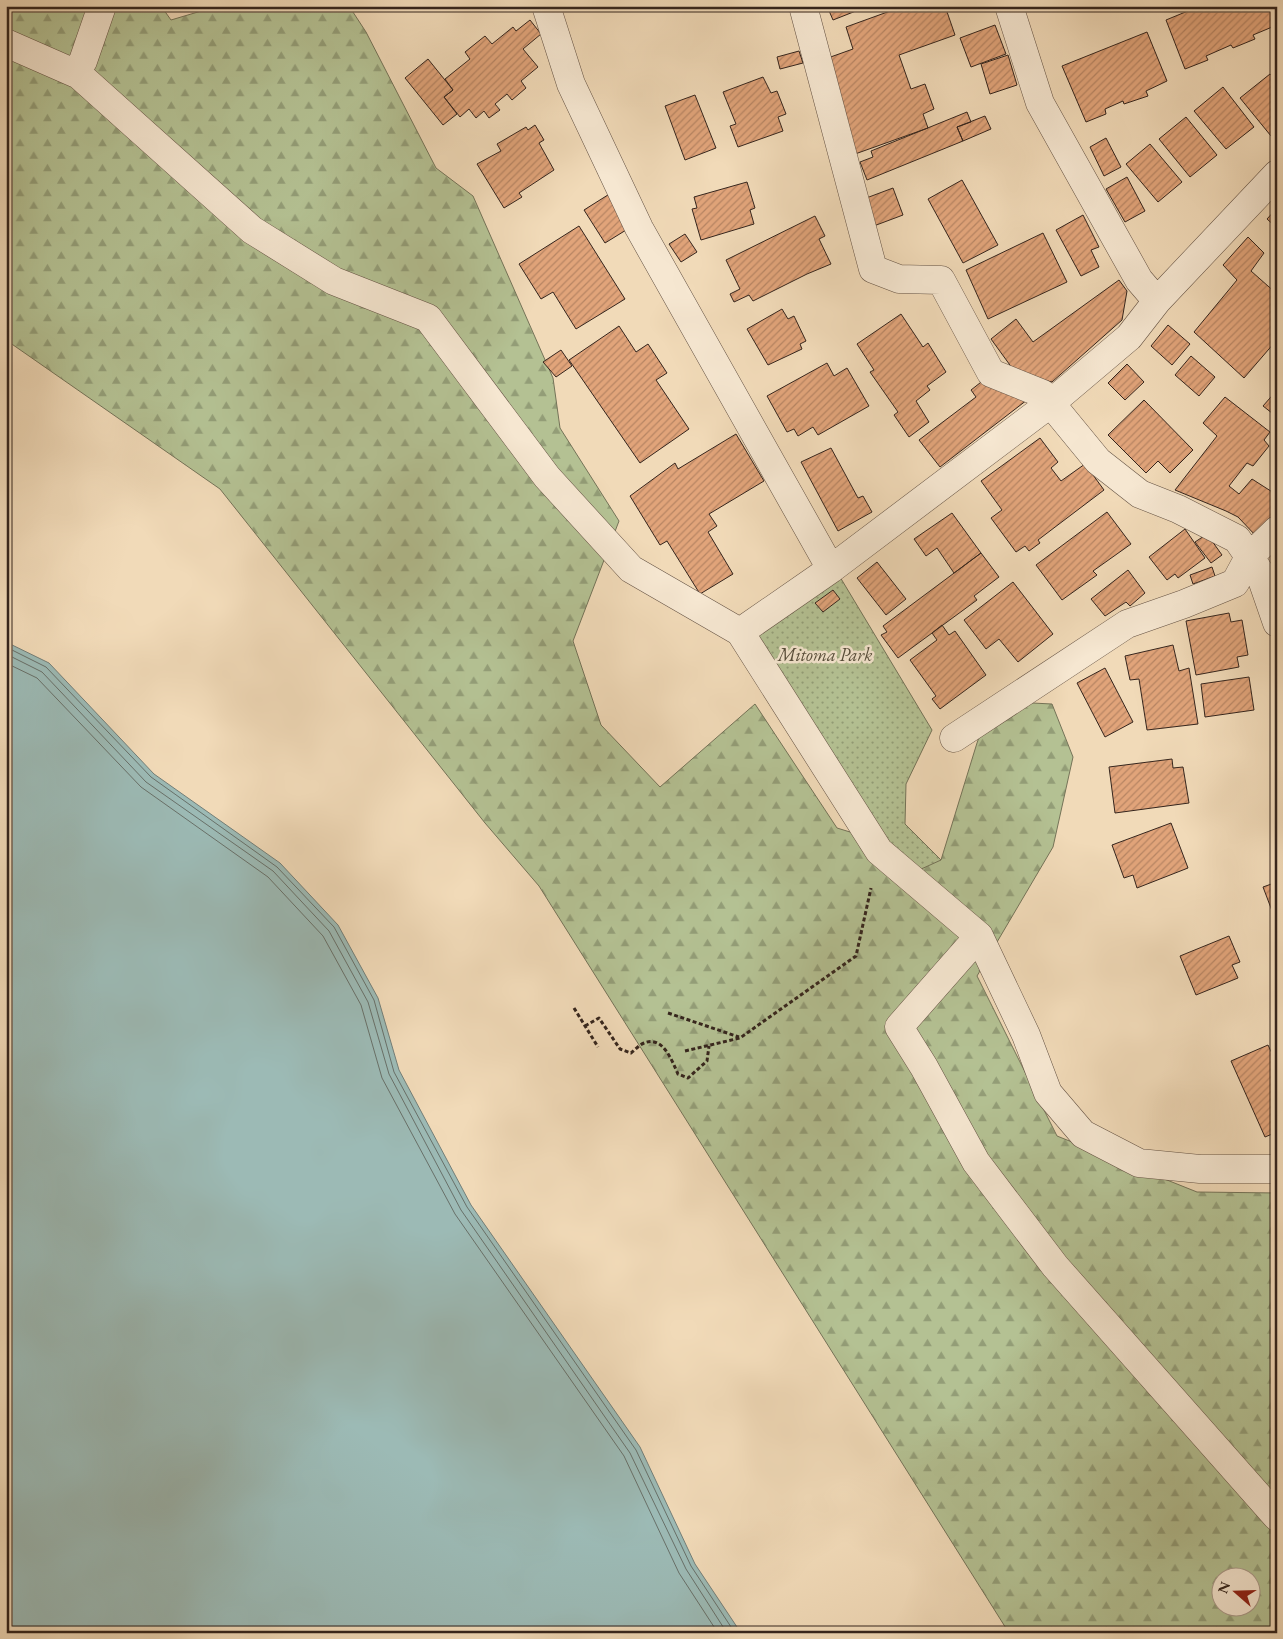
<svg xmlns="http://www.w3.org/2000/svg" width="1283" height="1639" viewBox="0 0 1283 1639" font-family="'EB Garamond',serif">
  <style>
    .forest { fill: url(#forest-firs); stroke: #747358; fill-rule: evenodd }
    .park { fill: url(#park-dots); stroke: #747358 }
    .water { fill: #9cbab5; stroke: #737e78 }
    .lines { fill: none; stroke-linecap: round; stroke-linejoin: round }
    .shore { stroke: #687069; stroke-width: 1 }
    .building { fill: url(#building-hatch); stroke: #35251d }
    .minor-casing { stroke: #645244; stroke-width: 29 }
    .path { stroke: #35251d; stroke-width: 3; stroke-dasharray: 4 2.5; stroke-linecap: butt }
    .minor { stroke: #f6e7d1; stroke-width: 28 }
    .labels { text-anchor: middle; stroke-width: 5; stroke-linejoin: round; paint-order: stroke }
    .park-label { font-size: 18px; font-style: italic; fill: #554c3a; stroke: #f6e7d1 }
  </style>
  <defs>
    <pattern id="forest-firs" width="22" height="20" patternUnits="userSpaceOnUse" patternTransform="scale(1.25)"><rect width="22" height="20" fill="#b4c193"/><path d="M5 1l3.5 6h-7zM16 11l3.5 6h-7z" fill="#939d77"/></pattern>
    <pattern id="park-dots" width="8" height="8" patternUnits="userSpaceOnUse" patternTransform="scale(1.25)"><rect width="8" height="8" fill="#b4c193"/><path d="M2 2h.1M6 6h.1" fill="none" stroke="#939d77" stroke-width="1.8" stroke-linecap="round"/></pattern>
    <pattern id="building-hatch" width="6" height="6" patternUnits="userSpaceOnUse" patternTransform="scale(1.25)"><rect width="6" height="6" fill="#e1a47a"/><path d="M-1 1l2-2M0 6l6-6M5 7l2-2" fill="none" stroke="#b78563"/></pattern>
  </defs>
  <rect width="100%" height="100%" fill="#f1dab8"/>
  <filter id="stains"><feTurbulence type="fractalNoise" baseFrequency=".004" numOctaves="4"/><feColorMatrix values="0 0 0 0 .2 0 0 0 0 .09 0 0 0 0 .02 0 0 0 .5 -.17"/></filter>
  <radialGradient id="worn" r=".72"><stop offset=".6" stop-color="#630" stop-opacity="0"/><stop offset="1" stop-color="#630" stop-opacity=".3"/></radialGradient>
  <path class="forest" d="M6 6H161L171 20 218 6H349L366 32 436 168 473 196 553 378 560 428 619 521 573 641 601 725 660 787 755 704 837 828 941 860 977 743 992 701 1052 704 1073 757 1053 847 977 976 1057 1136 1197 1192 1277 1193V1633H1009L539 886 485 823 220 489 6 340ZM1220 1576H1250V1606H1220Z"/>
  <path class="park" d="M837 572 932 730 906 784 905 824 941 860 919 870 897 859 748 635Z"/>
  <path class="water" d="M6 642 49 663 154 774 280 863 338 925 378 998 399 1070 471 1205 640 1447 695 1564 741 1633H6Z"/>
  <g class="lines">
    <path class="shore" d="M6 647 46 667 151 777 277 867 334 927 374 1000 394 1072 467 1207 636 1450 691 1566 735 1633
      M6 654 42 672 146 782 273 871 329 931 368 1002 389 1074 461 1210 630 1453 686 1569 727 1633
      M6 663 37 678 141 787 268 877 323 936 361 1005 382 1078 455 1214 624 1456 679 1573 718 1633"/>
  </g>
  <path class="building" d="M827 6H860L861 9 833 20Z
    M904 6H945L955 35 899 55 911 89 925 84 934 109 923 114 928 128 855 154 825 59 853 49 846 27Z
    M1200 6H1276L1277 25 1253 35 1255 39 1233 48 1231 45 1206 56 1208 60 1185 69 1166 20Z
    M530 20 541 34 523 49 538 67 521 81 526 88 512 100 507 94 495 104 500 110 489 118 484 111 476 118 469 109 460 117 444 97 453 90 445 79 470 59 465 52 485 36 492 44 513 27 516 31Z
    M995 25 1006 54 971 67 960 38Z
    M1147 32 1167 81 1146 91 1148 96 1124 104 1123 101 1105 109 1106 114 1086 122 1062 66Z
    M799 51 803 63 780 69 777 57Z
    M1008 55 1017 85 990 94 981 64Z
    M428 59 453 90 444 97 457 114 443 125 405 78Z
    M1270 74 1277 81V131L1271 136 1240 98Z
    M763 77 771 93 777 91 786 114 778 117 783 131 738 147 730 126 736 124 723 92Z
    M1223 87 1254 127 1226 149 1194 111Z
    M695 95 716 148 685 160 665 106Z
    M967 112 971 122 957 127 963 141 867 180 860 162 873 157 871 151Z
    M985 116 991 129 963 141 957 127Z
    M1186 117 1217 155 1190 177 1159 139Z
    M535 125 544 140 539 143 554 170 519 193 522 197 504 208 477 164 501 151 497 144 526 127 528 130Z
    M1106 138 1121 167 1104 176 1090 147Z
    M1150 144 1182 182 1158 202 1126 164Z
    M1127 177 1145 211 1125 222 1106 189Z
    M962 180 998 245 963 263 928 199Z
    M747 182 755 208 750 210 754 224 701 240 692 209 697 208 694 197Z
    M893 188 903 215 871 227 861 200Z
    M611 193 631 227 605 243 584 210Z
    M1277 208V228L1267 219Z
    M1083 215 1099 247 1091 250 1099 267 1081 276 1056 230Z
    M815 216 825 236 819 239 831 264 807 274 753 301 749 295 734 302 730 294 740 289 726 260Z
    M579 226 625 299 576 329 553 292 541 299 519 264Z
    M1043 233 1067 282 988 319 966 270Z
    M685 234 697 252 681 262 669 244Z
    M1248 237 1264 253 1251 271 1277 294V344L1275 342 1244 378 1194 332 1237 280 1223 265Z
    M1119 280 1127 291 1122 320 1052 382 1026 376 1015 372 991 339 1016 319 1033 342Z
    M782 309 788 319 794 316 806 341 800 344 802 349 768 365 747 329Z
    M901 314 923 347 928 343 946 372 927 386 930 390 916 401 929 422 909 437 894 415 898 412 870 372 874 370 857 344Z
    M1168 325 1190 344 1172 365 1151 346Z
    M619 326 636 352 648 344 667 373 656 380 689 429 640 463 569 360Z
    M561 350 572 366 556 377 543 362Z
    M1191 356 1215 377 1199 396 1175 375Z
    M827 363 834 376 847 368 869 406 818 435 813 427 798 436 794 429 787 432 767 396Z
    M1127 364 1144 382 1125 400 1108 383Z
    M985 379 1027 400 940 467 919 440 976 397 971 390Z
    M1277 390V417L1263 406Z
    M1225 397 1270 432 1264 440 1269 446 1253 466 1247 463 1229 486 1239 494 1252 479 1277 495V514L1257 537 1238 517 1226 511 1175 490 1217 436 1203 423Z
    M1144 400 1193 450 1170 473 1158 461 1146 473 1108 435Z
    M736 434 764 481 709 514 717 526 708 532 733 574 700 594 667 541 660 545 630 496 675 463 678 469Z
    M1040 438 1058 462 1051 468 1061 481 1085 464 1104 490 1038 540 1040 543 1029 551 1025 546 1016 552 991 518 1002 510 981 481Z
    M831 448 858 498 863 496 872 512 838 531 801 462Z
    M1107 512 1131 544 1093 571 1097 575 1062 600 1036 565Z
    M952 513 981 553 954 573 937 548 926 556 914 539Z
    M1185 529 1205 558 1178 578 1175 574 1167 580 1149 557Z
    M1207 534 1222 555 1211 563 1195 542Z
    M981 553 999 577 974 596 977 600 898 658 881 635 887 632 883 626Z
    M877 562 906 599 886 615 857 578Z
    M1212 567 1215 576 1193 584 1190 575Z
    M1128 570 1145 593 1130 606 1126 602 1105 616 1091 599Z
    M1013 582 1053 634 1018 662 999 639 986 649 964 620Z
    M833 590 840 599 823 612 815 603Z
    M1229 613 1231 622 1242 620 1248 655 1237 657 1239 667 1196 675 1186 621Z
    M942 625 949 635 955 631 986 675 940 709 932 699 936 696 910 660 937 640 932 633Z
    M1173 645 1179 671 1189 668 1198 724 1147 730 1139 679 1130 680 1125 656Z
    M1105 668 1133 722 1105 737 1077 683Z
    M1249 677 1254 710 1205 717 1201 684Z
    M1172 759 1173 768 1183 767 1189 803 1115 813 1109 767Z
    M1171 823 1188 868 1137 888 1133 875 1124 878 1112 845Z
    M1277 882V924L1263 887Z
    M1229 936 1240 962 1232 965 1238 978 1196 995 1180 956Z
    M1268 1045 1277 1064V1132L1265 1137 1231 1061Z"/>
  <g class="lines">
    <defs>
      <path id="minor" d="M546 6 571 84 639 228 831 569
        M803 6 873 269 899 279 941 280 991 373 1043 394 1098 461 1140 494 1178 509 1237 539 1259 571 1277 623
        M1009 6 1040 103 1139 280 1157 301
        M6 43 79 75 252 230 334 281 428 318 547 477 631 569 740 632 879 851 979 936 1026 1035 1048 1093 1083 1134 1139 1163 1200 1169H1277
        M75 73 83 61 102 6
        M740 632 831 569 1051 403 1129 337 1157 301 1277 174
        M954 738 1127 624 1184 604 1235 583 1249 557 1277 530
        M979 936 899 1027 924 1067 976 1162 1055 1266 1277 1517"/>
    </defs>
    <use href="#minor" class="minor-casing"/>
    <path class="path" d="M574 1008 598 1047
      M668 1013 739 1037
      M585 1026 599 1018 620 1049 631 1053C635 1050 639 1045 644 1043 663 1035 672 1061 678 1074L688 1078 707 1061 709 1046
      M685 1051 740 1038 856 956 871 888"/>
    <use href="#minor" class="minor"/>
  </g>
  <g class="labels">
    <g class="park-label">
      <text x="825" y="661">Mitoma Park</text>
    </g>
  </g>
  <rect width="1283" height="1639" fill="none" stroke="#f1dab8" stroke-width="25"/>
  <rect x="8" y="8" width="1268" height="1624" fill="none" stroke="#35251d" stroke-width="2.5"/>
  <rect x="12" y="12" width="1258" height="1614" fill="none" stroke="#35251d"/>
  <g transform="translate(1236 1592) rotate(290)"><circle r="24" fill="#f6e7d1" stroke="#a99989"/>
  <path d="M0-4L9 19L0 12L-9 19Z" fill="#8f2418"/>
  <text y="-8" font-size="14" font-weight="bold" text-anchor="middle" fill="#35251d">N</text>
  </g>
  <rect width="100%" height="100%" filter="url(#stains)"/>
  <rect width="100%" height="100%" fill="url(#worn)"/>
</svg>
